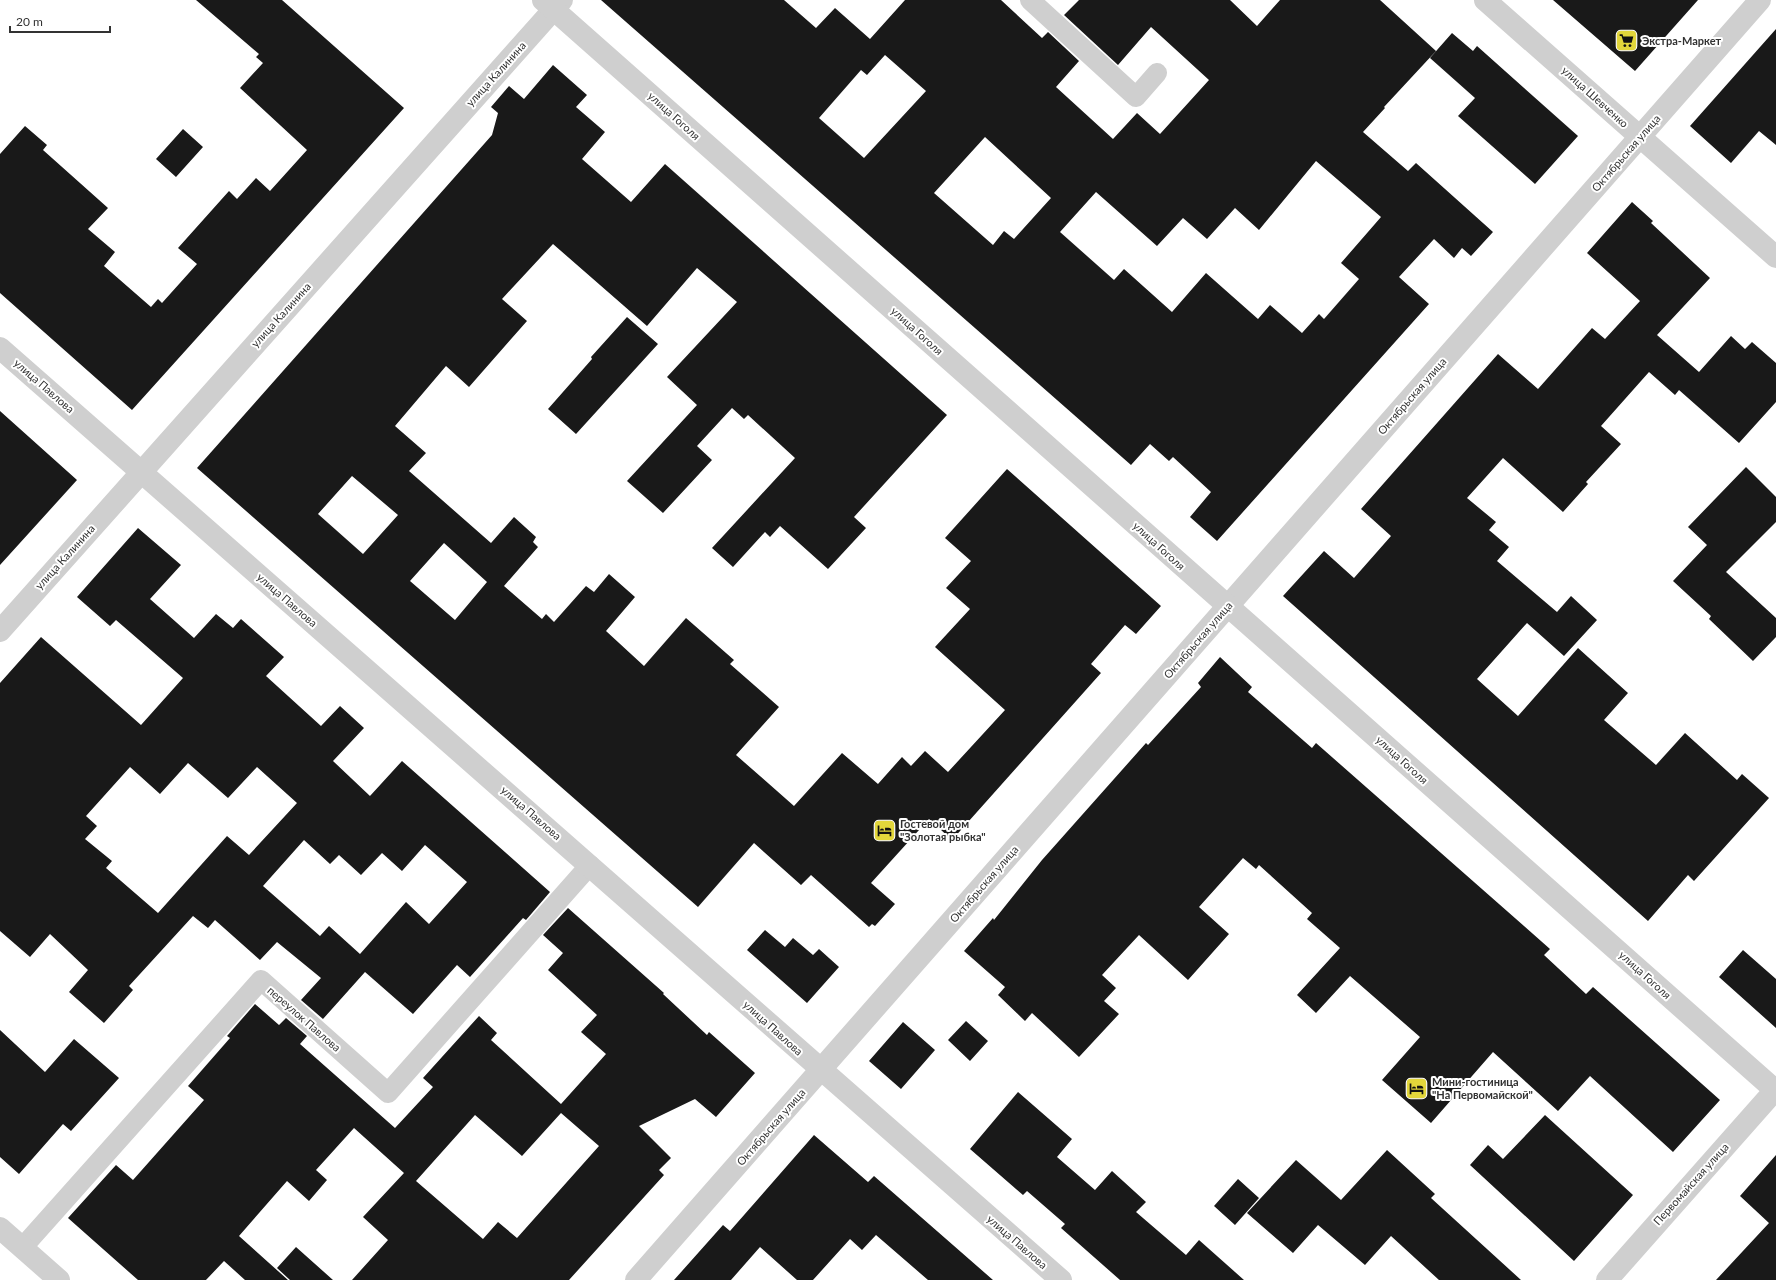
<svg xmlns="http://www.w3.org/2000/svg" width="1776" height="1280" viewBox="0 0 1776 1280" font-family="Lato,sans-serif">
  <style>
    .building { fill: #191919; fill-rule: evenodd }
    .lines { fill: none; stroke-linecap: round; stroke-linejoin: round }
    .service { stroke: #cfcfcf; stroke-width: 20 }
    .minor { stroke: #cfcfcf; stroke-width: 22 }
    .tertiary { stroke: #cfcfcf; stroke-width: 22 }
    .labels { text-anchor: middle; stroke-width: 4; stroke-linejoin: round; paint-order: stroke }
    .poi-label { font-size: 11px; font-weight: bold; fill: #323232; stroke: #fff; text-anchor: start }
    .street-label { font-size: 11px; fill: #323232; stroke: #fff }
  </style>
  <rect width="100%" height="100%" fill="#fff"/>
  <path class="building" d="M196 0H282L404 108 132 410 0 293V154L25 126 47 145 43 150 108 208 88 229 115 252 104 266 151 307 158 299 162 303 197 264 178 248 229 191 237 199 256 178 270 191 307 150 240 88 263 63 256 57 259 54Z
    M601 0H784L816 28 835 8 870 39 905 0H1001L1042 38 1048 32 1079 61 1056 87 1113 139 1137 113 1160 134 1209 80 1151 27 1118 65 1064 15 1079 0H1230L1257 26 1280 0H1380L1436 51 1384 107 1385 108 1363 132 1408 171 1416 163 1493 232 1471 256 1462 248 1454 258 1434 239 1399 277 1429 304 1217 541 1190 517 1211 492 1173 457 1169 461 1150 444 1131 465ZM885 55 926 91 864 158 819 118 861 70 867 75ZM985 137 1051 198 1014 239 1004 231 993 245 934 193ZM1316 161 1381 217 1341 263 1359 279 1324 319 1319 314 1302 333 1270 305 1258 319 1206 273 1172 312 1124 269 1114 280 1060 232 1096 192 1157 246 1183 218 1207 239 1235 208 1259 230Z
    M1553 0H1698L1635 71Z
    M1776 29V145L1759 131 1731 163 1690 126Z
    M1452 33 1473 51 1477 46 1578 136 1535 184 1458 116 1475 98 1430 58Z
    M553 65 587 95 576 107 605 132 582 159 631 202 665 164 947 415 854 517 866 528 828 569 780 526 770 537 765 532 733 567 712 548 795 458 748 415 744 419 732 408 697 446 712 460 663 513 627 481 697 405 667 377 737 302 697 268 647 326 553 244 502 299 527 321 469 387 446 366 395 426 426 453 409 471 491 543 514 517 536 537 533 542 538 547 504 586 542 619 546 614 554 622 586 586 594 592 609 574 635 597 606 631 644 666 686 618 734 660 730 664 779 707 736 755 794 806 842 753 878 784 902 757 911 766 925 751 948 772 1005 710 935 647 970 609 946 588 971 561 945 538 1007 469 1161 606 1136 634 1125 625 1091 664 1101 673 952 840 929 819 871 883 895 904 875 926 872 924 869 927 811 875 801 885 754 843 698 907 197 468 492 135 498 113 491 107 509 86 524 99ZM352 476 398 515 363 554 318 514ZM444 543 487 582 455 620 410 581Z
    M183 129 203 147 176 177 156 159Z
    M1632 202 1653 221 1651 223 1710 278 1657 335 1699 372 1731 336 1745 349 1752 342 1776 363V402L1739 443 1679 390 1675 395 1649 372 1601 426 1621 444 1586 482 1588 484 1563 512 1503 458 1467 498 1496 522 1489 530 1509 547 1497 561 1557 612 1571 596 1597 620 1564 656 1527 623 1477 679 1518 716 1578 648 1628 693 1604 720 1656 765 1685 733 1737 780 1742 774 1769 798 1694 881 1688 875 1648 921 1283 596 1324 551 1354 578 1391 536 1361 509 1498 354 1538 389 1592 328 1605 339 1640 301 1587 253Z
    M627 317 658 344 576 434 548 409 592 359 591 357Z
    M0 411 77 480 0 565Z
    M1746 467 1776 497V522L1726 572 1776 618V637L1753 661 1709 619 1711 616 1673 581 1707 545 1688 527Z
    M138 528 181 565 150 599 194 638 216 614 233 628 241 619 284 657 266 676 321 726 340 706 364 728 333 761 370 796 402 761 550 892 526 920 523 918 470 977 457 965 413 1014 365 972 323 1019 301 1000 321 978 277 942 260 960 215 920 208 928 193 916 129 986 133 990 104 1023 69 992 88 970 50 934 30 957 0 931V683L41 637 141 725 183 678 116 620 110 626 77 597ZM188 763 228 798 257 767 297 803 249 855 227 836 158 913 106 868 112 861 85 839 97 826 86 816 130 767 160 794ZM304 840 330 864 339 855 361 875 382 853 402 871 425 845 467 882 429 924 406 902 360 954 329 926 320 936 263 886Z
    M1220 657 1252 687 1248 692 1312 748 1316 743 1550 949 1544 955 1586 994 1593 987 1720 1100 1673 1152 1590 1076 1558 1111 1493 1052 1431 1123 1382 1080 1420 1037 1350 976 1316 1013 1297 995 1340 948 1307 919 1312 913 1259 865 1256 869 1243 858 1199 907 1229 934 1188 980 1139 935 1102 975 1116 988 1104 1001 1119 1014 1079 1057 1032 1013 1025 1021 998 995 1005 987 964 951 993 918 994 920 1042 860 1146 743 1148 745 1201 687 1198 683Z
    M568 908 664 993 663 994 707 1035 709 1032 755 1073 716 1117 695 1099 639 1126 671 1158 659 1170 664 1175 569 1280H352L388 1240 363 1217 404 1173 354 1128 316 1170 327 1180 309 1201 287 1181 239 1236 288 1280H245L224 1261 206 1280H138L68 1218 116 1165 133 1180 204 1100 188 1086 230 1038 227 1036 255 1004 279 1025 286 1018 307 1036 300 1044 395 1128 433 1087 423 1078 479 1016 497 1033 491 1040 561 1104 606 1054 581 1032 597 1015 548 970 563 953 543 935ZM561 1113 599 1146 517 1238 498 1222 483 1239 416 1181 475 1115 522 1156Z
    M765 930 785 947 793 938 813 955 819 949 839 967 807 1003 747 950Z
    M1743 950 1776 979V1028L1719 977Z
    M966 1021 988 1041 970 1061 948 1040Z
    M903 1022 935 1050 901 1089 869 1061Z
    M0 1030 45 1072 74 1039 119 1078 71 1131 63 1124 19 1174 0 1157Z
    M1018 1092 1072 1139 1057 1157 1095 1190 1112 1171 1146 1202 1136 1212 1186 1255 1199 1240 1244 1280H1120L1061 1228 1065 1224 1027 1191 1023 1195 970 1149Z
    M1545 1115 1633 1195 1574 1261 1470 1165 1488 1145 1503 1159Z
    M814 1135 868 1182 874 1176 993 1280H928L876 1235 862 1250 850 1239 813 1280H797L760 1247 731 1280H674L723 1225 730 1231Z
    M1387 1150 1435 1194 1431 1198 1521 1280H1439L1391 1236 1365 1265 1318 1225 1293 1253 1247 1213 1296 1160 1341 1200Z
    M1776 1155V1280H1716L1769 1223 1740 1196Z
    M1238 1179 1259 1198 1235 1225 1214 1206Z
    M296 1247 333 1280H290L277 1268Z"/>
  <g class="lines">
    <path class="service" d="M1030 0 1136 97 1157 73
      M22 1248 261 980 388 1093 590 865"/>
    <path class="minor" d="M1485 0 1776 257
      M0 348 1061 1280
      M0 631 562 0
      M0 1228 59 1280
      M636 1280 1760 0"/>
    <path class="tertiary" d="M543 0 1776 1091
      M1607 1280 1776 1089"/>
  </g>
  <defs>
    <symbol id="supermarket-square" viewBox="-11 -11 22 22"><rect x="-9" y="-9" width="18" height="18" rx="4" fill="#e2d63b" stroke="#fff"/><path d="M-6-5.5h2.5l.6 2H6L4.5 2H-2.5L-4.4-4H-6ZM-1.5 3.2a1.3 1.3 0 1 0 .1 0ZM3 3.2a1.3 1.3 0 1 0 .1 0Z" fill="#111"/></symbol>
    <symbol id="hotel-square" viewBox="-11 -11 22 22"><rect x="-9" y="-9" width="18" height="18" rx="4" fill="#e2d63b" stroke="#fff"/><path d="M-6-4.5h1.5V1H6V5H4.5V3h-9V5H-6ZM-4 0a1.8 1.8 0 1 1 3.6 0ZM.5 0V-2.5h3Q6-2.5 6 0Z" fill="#111"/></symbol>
  </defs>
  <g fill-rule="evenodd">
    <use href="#supermarket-square" x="1614" y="28" width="25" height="25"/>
    <use href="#hotel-square" x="872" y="818" width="25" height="25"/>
    <use href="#hotel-square" x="1404" y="1076" width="25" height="25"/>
  </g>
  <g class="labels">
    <g class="poi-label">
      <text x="1642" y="45">Экстра-Маркет</text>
      <text x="900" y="828">Гостевой дом<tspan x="900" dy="13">"Золотая рыбка"</tspan></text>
      <text x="1432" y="1086">Мини-гостиница<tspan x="1432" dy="13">"На Первомайской"</tspan></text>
    </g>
    <g class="street-label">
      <text transform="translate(496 74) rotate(-48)" y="4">улица Калинина</text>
      <text transform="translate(1595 97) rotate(42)" y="4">улица Шевченко</text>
      <text transform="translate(674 116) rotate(42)" y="4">улица Гоголя</text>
      <text transform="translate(1626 153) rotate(-49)" y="4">Октябрьская улица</text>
      <text transform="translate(281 315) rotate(-48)" y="4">улица Калинина</text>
      <text transform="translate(917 331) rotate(42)" y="4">улица Гоголя</text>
      <text transform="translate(44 386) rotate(41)" y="4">улица Павлова</text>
      <text transform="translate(1412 396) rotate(-49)" y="4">Октябрьская улица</text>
      <text transform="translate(1159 546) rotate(42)" y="4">улица Гоголя</text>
      <text transform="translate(65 557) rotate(-48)" y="4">улица Калинина</text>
      <text transform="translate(287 600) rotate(41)" y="4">улица Павлова</text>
      <text transform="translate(1198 640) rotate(-49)" y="4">Октябрьская улица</text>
      <text transform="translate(1402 760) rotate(42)" y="4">улица Гоголя</text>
      <text transform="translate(531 813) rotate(41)" y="4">улица Павлова</text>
      <text transform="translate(984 884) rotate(-49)" y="4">Октябрьская улица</text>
      <text transform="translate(1645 975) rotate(42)" y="4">улица Гоголя</text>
      <text transform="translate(304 1019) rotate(41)" y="4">переулок Павлова</text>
      <text transform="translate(773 1028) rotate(42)" y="4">улица Павлова</text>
      <text transform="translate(771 1127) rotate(-49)" y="4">Октябрьская улица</text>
      <text transform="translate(1691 1184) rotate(-48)" y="4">Первомайская улица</text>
      <text transform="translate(1017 1242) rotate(41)" y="4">улица Павлова</text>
    </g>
  </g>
  <path d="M10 26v6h100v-6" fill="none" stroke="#323232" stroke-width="2"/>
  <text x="16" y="26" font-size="12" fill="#323232" stroke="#ffffff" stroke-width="3" paint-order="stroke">20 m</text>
</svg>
